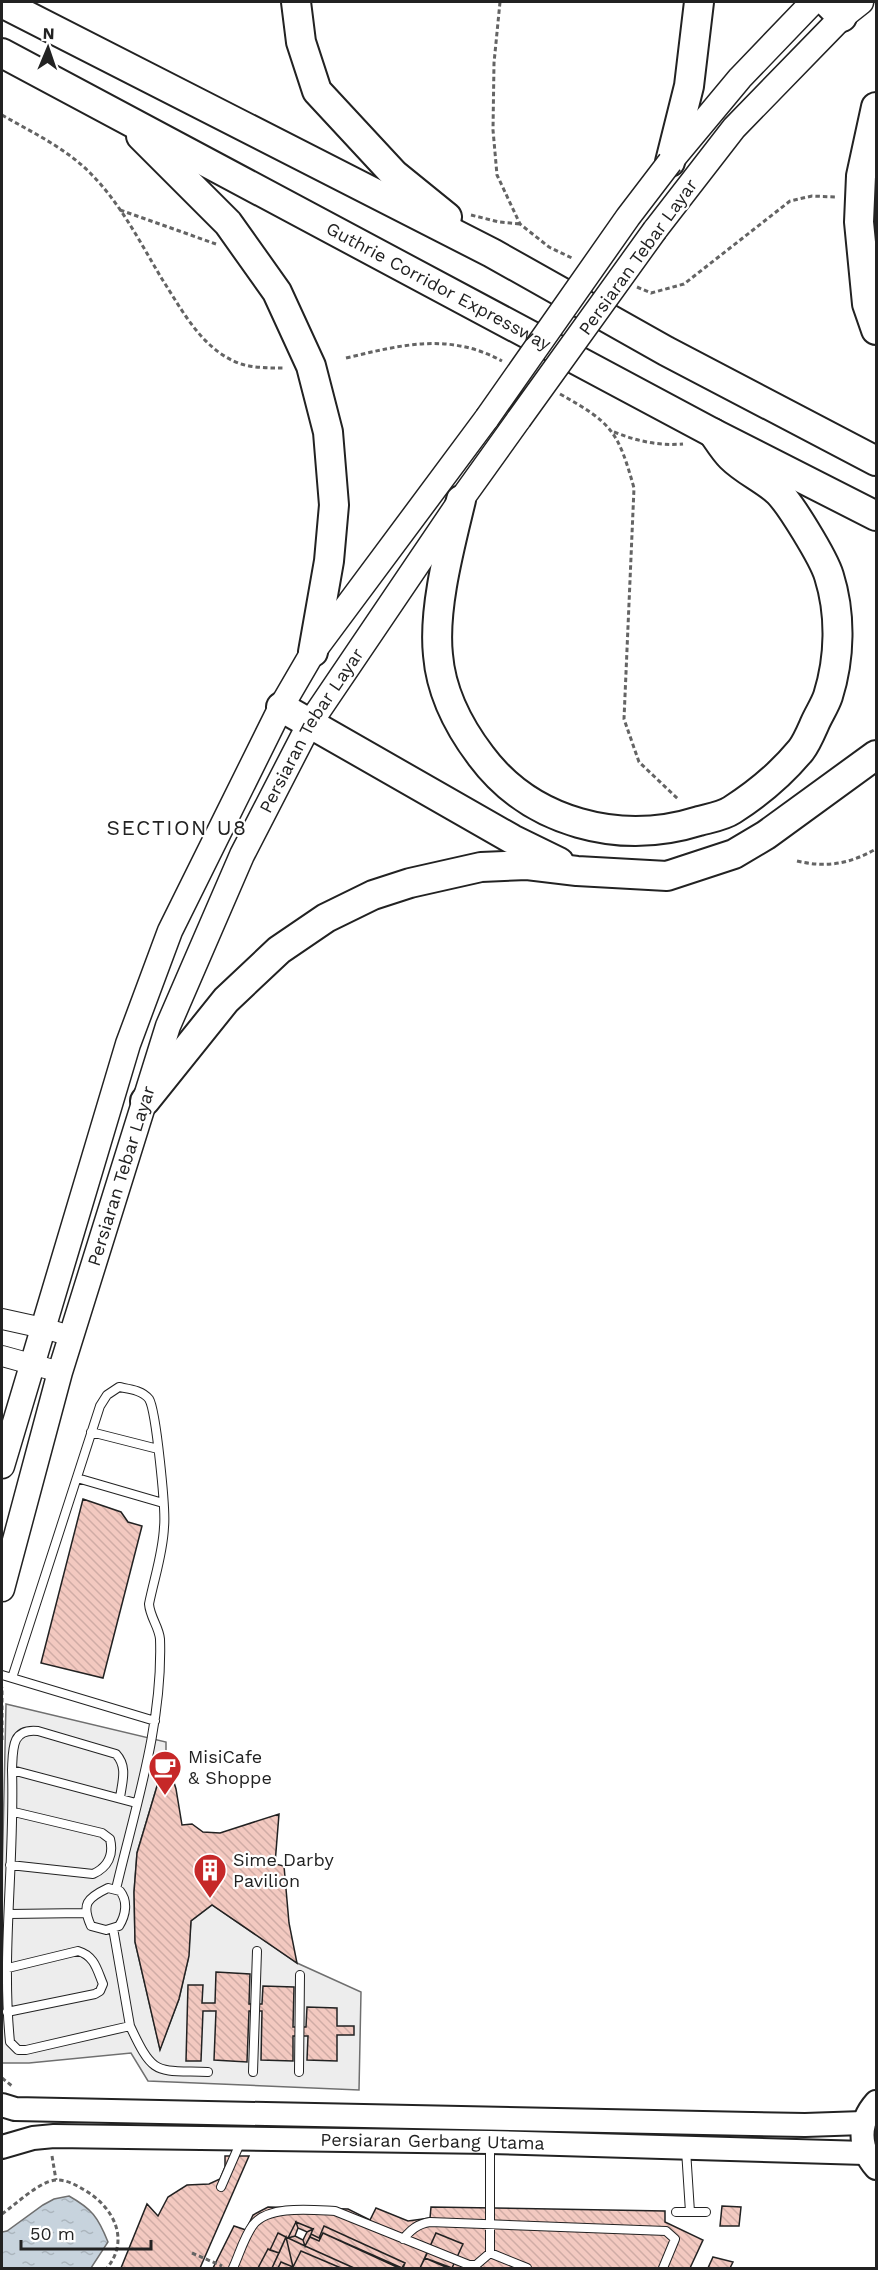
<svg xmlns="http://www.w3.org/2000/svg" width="878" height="2270" viewBox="0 0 878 2270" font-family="'Work Sans',sans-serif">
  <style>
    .parking { fill: #ededed; stroke: #6f6f6f; stroke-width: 1.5 }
    .water { fill: url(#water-ripples); stroke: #6f6f6f; stroke-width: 1.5 }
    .building { fill: url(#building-back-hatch); stroke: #222; stroke-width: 1.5 }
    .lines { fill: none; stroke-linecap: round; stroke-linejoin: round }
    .service-casing { stroke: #222; stroke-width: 10 }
    .tertiary-casing { stroke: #222; stroke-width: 22 }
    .secondary-casing { stroke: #222; stroke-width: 26 }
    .primary-casing { stroke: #222; stroke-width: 27 }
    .motorway-casing { stroke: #222; stroke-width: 32 }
    .path { stroke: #646464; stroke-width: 3; stroke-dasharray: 4.5 3; stroke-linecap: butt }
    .service { stroke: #fff; stroke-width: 8 }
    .tertiary { stroke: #fff; stroke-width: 20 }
    .secondary { stroke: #fff; stroke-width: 22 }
    .primary { stroke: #fff; stroke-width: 24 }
    .motorway { stroke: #fff; stroke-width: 28 }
    .primary-bridge-casing { stroke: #222; stroke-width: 27; stroke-linecap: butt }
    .primary-bridge { stroke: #fff; stroke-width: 24 }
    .labels { text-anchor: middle; stroke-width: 4.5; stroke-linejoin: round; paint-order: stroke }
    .street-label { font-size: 18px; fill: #222; stroke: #fff }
    .poi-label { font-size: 18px; fill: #222; stroke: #fff; text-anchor: start }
    .quarter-label { font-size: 21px; letter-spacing: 1.5px; fill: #222; stroke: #fff }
  </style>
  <defs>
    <pattern id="water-ripples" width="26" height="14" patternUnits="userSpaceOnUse" patternTransform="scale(1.5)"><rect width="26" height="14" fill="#c7d3dd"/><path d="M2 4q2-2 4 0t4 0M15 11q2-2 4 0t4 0" fill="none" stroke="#abb5bd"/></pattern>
    <pattern id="building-back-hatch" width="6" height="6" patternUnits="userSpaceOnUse" patternTransform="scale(1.5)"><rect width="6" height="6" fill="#f3c9c0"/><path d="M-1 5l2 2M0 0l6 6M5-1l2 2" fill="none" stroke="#d0aca5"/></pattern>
  </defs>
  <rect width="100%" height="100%" fill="#fff"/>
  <path class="parking" d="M6 1704 166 1742V1756L137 1853 134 1892 135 1942 160 2049 179 1999 188 1960 191 1921 212 1905 297 1963 361 1992 359 2090 148 2081 131 2053 29 2063H2V1883Z"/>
  <path class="water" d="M69 2196C92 2209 98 2217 108 2242L91 2268H2V2232L7 2231 43 2205 54 2199Z"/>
  <path class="building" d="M83 1499 121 1512 128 1522 142 1526 103 1678 41 1663Z
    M166 1756 176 1789 182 1825 192 1824 203 1832 220 1833 279 1814 275 1864 284 1866 289 1923 297 1963 212 1905 191 1921 189 1956 179 1999 160 2050 135 1942 134 1892 137 1853Z
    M216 1972 250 1974 249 2004H262L263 1986 294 1987 293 2027H306L307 2007 337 2008V2026H354V2035H337V2061L307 2060 308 2036H293V2061L261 2060 262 2011H249L247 2062 214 2060 216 2011H203L201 2061H186L188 1985H203L202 2003H215Z
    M225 2156H249L200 2268H121L147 2204 158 2216 168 2197 187 2185 209 2184 220 2179 225 2167Z
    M722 2206 741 2207 739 2226H720Z
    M268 2207 348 2209 370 2220 376 2208 408 2221 430 2218 431 2207 665 2211V2222L703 2240 690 2268H452L463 2244 436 2233 420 2268H403L405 2263 324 2226 319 2238 311 2234 313 2229 296 2222 288 2238 278 2233 270 2250 268 2249 258 2268H213L234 2226 246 2230 253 2215Z
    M296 2222 298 2228 295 2236 288 2238Z
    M296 2222 313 2229 307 2232 298 2228Z
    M324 2226 405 2263 402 2268 323 2233 319 2241 310 2237 311 2234 319 2238Z
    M313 2229 311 2234 305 2246 303 2240 307 2232Z
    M278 2233 286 2237 279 2253 270 2250Z
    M323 2233 399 2268H354L305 2246 310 2237 319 2241Z
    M436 2233 463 2244 452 2268 425 2258Z
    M295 2236 303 2240 305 2246 288 2238Z
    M286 2237 293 2267 281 2262 278 2268H272Z
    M286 2237 305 2246 354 2268H341L301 2251 293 2267Z
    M268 2249 279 2253 272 2268H258Z
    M301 2251 341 2268H278L281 2262 293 2267Z
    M301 2251 341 2268H278L281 2262 293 2267Z
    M713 2257 733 2262 730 2268H708Z
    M425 2258 448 2268H420Z"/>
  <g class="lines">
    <defs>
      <path id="service" d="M91 1432 158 1449
        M77 1478 163 1503
        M2 1675 155 1721
        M12 1678 100 1406 107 1395 119 1387C129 1389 142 1390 149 1399 156 1410 166 1510 164 1527 163 1553 154 1579 149 1604 150 1617 159 1627 160 1639 163 1724 135 1808 116 1889
        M12 1770C13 1749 11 1728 38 1731L116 1754C128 1767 122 1782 120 1798
        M10 1865 93 1874C108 1867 114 1855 110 1839L102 1833 14 1812
        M108 1888 120 1891C128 1901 126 1915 119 1926L106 1930 91 1926C81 1904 87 1898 108 1888Z
        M9 1914 85 1913
        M113 1928 130 2026 26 2050H18L10 2042C1 1952 15 1860 12 1770L136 1803
        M7 2012 95 1994 100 1991 103 1984C97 1970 95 1956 78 1951L8 1968
        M130 2026C154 2077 155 2070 208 2072
        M253 2072 257 1951
        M299 2072 300 1975
        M221 2187 241 2141
        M676 2212H690L686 2150
        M690 2212H706
        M403 2239C411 2230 417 2224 430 2222L666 2231 675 2239 663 2268
        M490 2253V2144
        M233 2268C239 2255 244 2237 253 2225 268 2205 312 2210 335 2211L469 2265H476L490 2253 527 2268"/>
      <path id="tertiary" d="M2 1319 43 1328 71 1336
        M2 1356 60 1372"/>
      <g id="secondary">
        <path d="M876 2102C858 2122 858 2148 876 2168"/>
        <path d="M2 2105 15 2109 805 2125 863 2123"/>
        <path id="s1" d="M2 2147 33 2138 54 2136 490 2142 865 2153"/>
      </g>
      <g id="primary">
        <path d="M670 162 740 78 813 2"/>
        <path d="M655 230 734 128 842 17 861 2"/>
        <path d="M2 1466 128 1044 170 931 281 707 313 652 487 418"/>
        <path id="s2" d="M2 1589 60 1372 168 1026 242 855 310 723 461 500 519 419"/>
      </g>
      <g id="motorway">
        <path d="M296 2 301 42 317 91 394 174 447 217"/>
        <path d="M827 2 842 17"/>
        <path d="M2 3 492 253 666 351 876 461"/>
        <path id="s3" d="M2 53 713 433 876 516"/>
        <path d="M876 107 861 176 859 222 867 304 876 330"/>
        <path d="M141 136 228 223 277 292 311 366 328 432 334 505 329 561 313 652"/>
        <path d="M670 162 689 86 699 2"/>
        <path d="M461 500C450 546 433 608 438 655 441 692 459 727 481 756 531 823 620 846 699 821 710 818 723 816 732 810 757 794 782 773 801 750 807 742 811 732 815 723 819 714 825 705 828 696 840 658 841 614 829 576 824 559 789 501 776 490 762 478 744 470 731 457 724 450 718 440 713 433"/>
        <path d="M281 707 512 839 559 862"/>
        <path d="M145 1101 226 1000 279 950 326 918 373 895 410 883 481 867 527 865 577 871 667 876 734 854 766 835 876 755"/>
      </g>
    </defs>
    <use href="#service" class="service-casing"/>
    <use href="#tertiary" class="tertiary-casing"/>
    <use href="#secondary" class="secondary-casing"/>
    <use href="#primary" class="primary-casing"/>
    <use href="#motorway" class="motorway-casing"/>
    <path class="path" d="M500 2 494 63 493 130 497 175 520 224 549 247 574 259
      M2 115C33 133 68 149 93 176 122 206 141 244 162 279 182 310 201 348 238 363 252 368 268 368 283 368
      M120 210 216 244
      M471 215 499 222 520 224
      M637 287 651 293 684 284 790 201 812 196 836 197
      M346 358C401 345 449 332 502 361
      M560 394C612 423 618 431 634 488L624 719 639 762 678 799
      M614 432C637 441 658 446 683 444
      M797 861C827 868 849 864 876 849
      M2 1740V1687
      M2 2078 12 2086
      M52 2156 56 2180
      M2 2214C16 2204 40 2181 56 2180 68 2180 76 2185 86 2191 114 2208 130 2240 107 2268
      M192 2253 222 2266"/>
    <use href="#service" class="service"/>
    <use href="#tertiary" class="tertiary"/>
    <use href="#secondary" class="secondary"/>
    <use href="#primary" class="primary"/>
    <use href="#motorway" class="motorway"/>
    <defs>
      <path id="primary-bridge" d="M487 418 628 217 670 162
        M519 419 655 230"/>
    </defs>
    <use href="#primary-bridge" class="primary-bridge-casing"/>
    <use href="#primary-bridge" class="primary-bridge"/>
  </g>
  <defs>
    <symbol id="cafe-pin" viewBox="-11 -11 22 30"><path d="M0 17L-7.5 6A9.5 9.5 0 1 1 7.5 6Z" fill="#c62828" stroke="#fff"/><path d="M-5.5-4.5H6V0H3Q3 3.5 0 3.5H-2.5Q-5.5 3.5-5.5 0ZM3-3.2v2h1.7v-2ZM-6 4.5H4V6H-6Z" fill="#fff"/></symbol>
    <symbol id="building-pin" viewBox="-11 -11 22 30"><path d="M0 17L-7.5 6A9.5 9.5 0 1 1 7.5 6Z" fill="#c62828" stroke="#fff"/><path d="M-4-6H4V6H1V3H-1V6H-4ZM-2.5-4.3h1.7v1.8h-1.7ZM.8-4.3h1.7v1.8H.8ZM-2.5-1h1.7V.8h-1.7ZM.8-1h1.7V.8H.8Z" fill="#fff"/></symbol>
  </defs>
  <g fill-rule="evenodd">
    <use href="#cafe-pin" x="146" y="1748" width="38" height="52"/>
    <use href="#building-pin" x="191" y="1851" width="38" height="52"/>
  </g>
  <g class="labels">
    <g class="street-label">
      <text transform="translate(638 257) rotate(-54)" y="6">Persiaran Tebar Layar</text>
      <text dy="6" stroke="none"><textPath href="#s3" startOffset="495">Guthrie Corridor Expressway</textPath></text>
      <text dy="6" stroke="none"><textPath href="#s2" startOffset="916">Persiaran Tebar Layar</textPath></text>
      <text dy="6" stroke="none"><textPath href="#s2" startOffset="430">Persiaran Tebar Layar</textPath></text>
      <text dy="6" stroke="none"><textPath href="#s1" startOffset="432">Persiaran Gerbang Utama</textPath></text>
    </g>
    <g class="poi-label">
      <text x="188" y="1763">MisiCafe<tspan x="188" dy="21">&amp; Shoppe</tspan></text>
      <text x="233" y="1866">Sime Darby<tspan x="233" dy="21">Pavilion</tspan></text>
    </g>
    <g class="quarter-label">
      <text x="177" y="835">SECTION U8</text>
    </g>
  </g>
  <rect width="878" height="2270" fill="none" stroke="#222222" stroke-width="6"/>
  <g transform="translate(48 48) rotate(2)" stroke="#ffffff" stroke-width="4.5" paint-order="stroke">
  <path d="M0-4.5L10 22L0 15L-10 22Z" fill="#222222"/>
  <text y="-9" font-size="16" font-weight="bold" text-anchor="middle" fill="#222222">N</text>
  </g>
  <path d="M21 2240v9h130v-9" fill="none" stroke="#222222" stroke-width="3"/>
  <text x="30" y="2240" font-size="18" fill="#222222" stroke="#ffffff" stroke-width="4.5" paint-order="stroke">50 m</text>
</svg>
